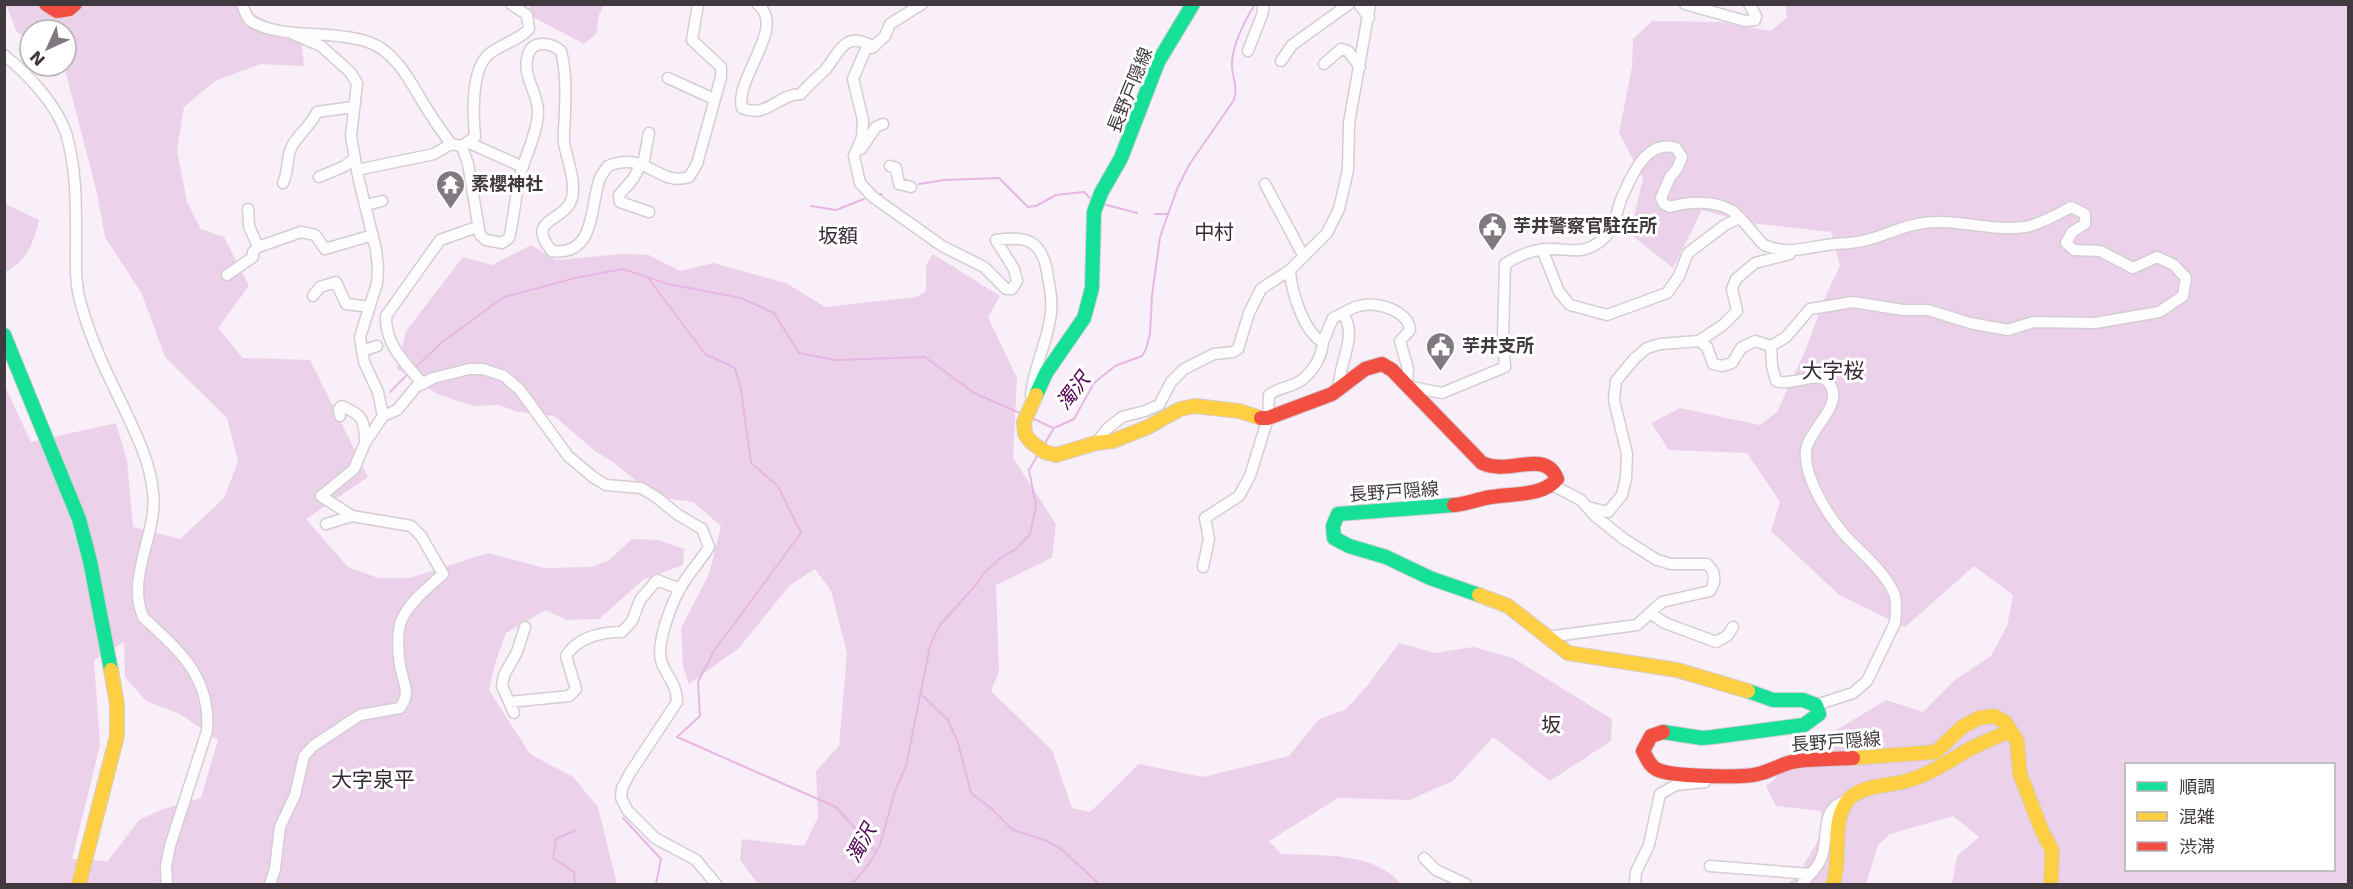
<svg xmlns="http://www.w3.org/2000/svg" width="2353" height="889" viewBox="0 0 2353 889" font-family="'DejaVu Sans','Noto Sans JP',sans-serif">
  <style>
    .green { fill: #ecd1ea; fill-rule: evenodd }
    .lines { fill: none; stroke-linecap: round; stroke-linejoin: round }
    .stream { stroke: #e6b7e3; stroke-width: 2 }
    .street-casing { stroke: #d5cdd4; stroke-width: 13 }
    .fast-casing { stroke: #d5cdd4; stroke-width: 16 }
    .slow-casing { stroke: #d5cdd4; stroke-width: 16 }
    .jam-casing { stroke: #d5cdd4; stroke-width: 16 }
    .street { stroke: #fefdfe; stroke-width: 10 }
    .fast { stroke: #16e098; stroke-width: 14 }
    .slow { stroke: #ffcf43; stroke-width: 14 }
    .jam { stroke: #f24e42; stroke-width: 14 }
    .labels { text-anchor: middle; stroke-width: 6; stroke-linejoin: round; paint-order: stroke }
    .street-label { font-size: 18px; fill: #40393f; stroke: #fff }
    .poi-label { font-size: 18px; font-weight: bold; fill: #40393f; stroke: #fff; text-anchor: start }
    .neighbourhood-label { font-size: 20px; fill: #372a37; stroke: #fff }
    .water-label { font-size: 20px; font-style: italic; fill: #500250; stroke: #fff }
    .quarter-label { font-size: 21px; fill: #372a37; stroke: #fff }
  </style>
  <rect width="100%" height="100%" fill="#f9eff8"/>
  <path class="green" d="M1785 4 2348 5V884H1952L1957 856 1979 837 1953 816 1890 834 1878 845 1866 884H1787L1797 876 1822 834 1821 811 1776 806 1766 786 1825 737 1886 700 1923 712 1955 680 1991 656 2007 626 2013 595 1974 566 1905 627 1839 595 1771 531 1780 502 1747 453 1669 450 1651 423 1680 408 1760 425 1777 412 1806 349 1825 297 1840 266 1831 232 1750 223 1702 210 1673 268 1630 234 1643 178 1619 133 1632 67 1633 39 1652 21 1721 22 1771 31 1787 17ZM2126 764H2334V870H2126Z
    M6 5H236L301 38 304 66 261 64 215 81 184 107 177 150 187 202 201 229 224 237 249 286 218 328 243 358 310 360 368 477 306 519 348 567 378 578H410L488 553 544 568 592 567 609 560 632 539 658 540 684 549 683 565 643 580 599 619 567 620 545 610 506 633 495 664 489 690 530 754 573 777 598 807 617 884H171L166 880 153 884H5L4 384 31 442 116 423 127 460 133 527 180 539 224 498 238 462 227 418 165 357 142 294 105 237 97 193 64 66 66 30H30V41L17 32ZM124 642 125 677 146 701 180 714 218 740 201 798 161 810 139 820 108 861 72 859 100 745 94 660Z
    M529 5H604L599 15 596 34 584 44 531 16Z
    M5 204 39 220C33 244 28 260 5 272Z
    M531 245 556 260 622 254 649 255 680 271 713 263 786 283 825 307 916 297 926 291V265L933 254 1000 296 988 317 1017 378 1013 458 1056 524 1052 558 996 585 999 671 991 691 1052 750 1072 808 1090 812 1139 764 1203 777 1289 756 1319 719 1345 710 1367 686 1399 643 1435 653 1473 647 1513 658 1612 719 1611 741 1550 781 1493 737 1453 781 1409 800 1338 798 1269 841 1281 854C1321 856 1374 851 1401 884H959L952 883 948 884H758L740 860 742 839 804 846 818 817 816 771 839 746 847 653 831 591 815 569 790 585 739 648 689 684 683 667 681 628 709 574 721 526 693 502 656 497 613 462 595 451 554 416 518 412 499 405 473 406 437 394 397 369 406 331 463 257 492 265Z"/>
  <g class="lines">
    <path class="stream" d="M919 184 944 180 999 178 1028 207 1036 206 1056 195 1084 192 1092 200
      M880 194H882
      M1103 204 1137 213
      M811 206 836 210 864 199
      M1155 214H1167
      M648 278 705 354 735 368 741 390 751 463 778 486 801 533 714 651 698 682 700 716 677 737 836 807 875 851
      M414 369 441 343 504 297 575 278 623 269 668 284 741 298 774 313 799 353 835 360 925 357 974 393 1020 413
      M390 392 409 373
      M1034 419 1053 428
      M1045 443 1054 428 1074 419 1094 383 1115 366 1142 356 1146 349 1150 334 1152 295 1160 237 1177 189 1189 165 1234 100C1238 87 1233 80 1232 67 1231 46 1244 22 1255 4
      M920 693 948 720 958 743 971 793 992 809 1013 830 1045 840 1060 848 1099 884
      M623 818 661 859 656 884
      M575 884 574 872 553 858 556 839 576 830
      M852 884 869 864 880 845 895 791 906 766 930 646 939 626 976 585 983 574 1000 558 1016 549 1030 534 1036 506 1029 470 1037 456"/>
    <defs>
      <path id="street" d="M242 4C245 12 247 20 254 23 285 39 333 30 368 42 396 51 411 83 425 106 433 119 442 132 451 144L462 146 468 164 480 235 486 240 502 243 509 238C514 219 515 199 519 179 524 158 537 135 538 113 539 94 521 75 528 55 533 39 551 43 561 51 566 70 566 90 565 110 565 121 563 133 564 143 567 159 576 181 572 198 565 223 524 218 552 251 596 257 590 205 600 178 602 174 605 170 608 166 647 150 658 187 689 177L697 164 721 77V67L692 40 698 4
        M757 4C788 26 734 78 742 108 767 119 778 94 801 94 808 85 817 78 825 70 838 56 842 32 868 44L853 79 863 120 862 137 854 156 860 183 873 197 942 246 984 267 1006 289H1012L1017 281 1014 269 996 240C1025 236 1041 239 1047 271 1049 285 1053 299 1051 313 1048 341 1034 366 1031 395
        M1359 4 1369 18
        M1685 4 1745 21 1755 20 1756 16 1749 4
        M293 34 321 46 350 72 357 83 351 136 358 176 376 250 378 268 377 283 360 337 364 362 378 392 383 416
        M868 44 872 48 885 36 890 24 922 4
        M1248 51 1262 15 1264 4
        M4 55C28 74 56 104 66 133 77 170 76 208 76 246 76 265 75 282 80 301 90 338 106 372 123 406 136 434 150 461 153 492 158 534 126 576 143 617 179 651 211 676 207 731L170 846 166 866 167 884
        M1281 61 1292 45 1349 4
        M1324 64 1341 49 1348 51 1360 67
        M668 78 714 99
        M467 142 523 167
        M462 146 475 137C473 115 471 69 489 54 501 44 518 41 529 29L527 15 511 4
        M861 149 876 127 883 124
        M641 164 633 179 619 195 620 202 649 212
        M643 165 649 133
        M890 166 896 168 899 184 911 187
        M357 170 434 154 451 144
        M319 177 345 166 355 158
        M283 183C289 171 286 157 292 146 299 134 311 125 317 112L353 107
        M1265 184 1303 255
        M366 205 382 201
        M248 209 249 226 258 247 301 232 315 235 325 249 373 235
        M1542 249 1559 292 1570 305 1607 315 1667 293 1679 276 1688 253 1725 225 1739 218
        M1290 270C1291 291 1304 333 1323 342L1333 318C1341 315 1350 308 1359 306 1376 301 1408 310 1410 330L1400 341 1408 369 1407 386 1442 393 1505 367 1503 338 1505 264C1516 257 1526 252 1539 250 1565 245 1582 260 1605 237 1617 226 1616 209 1623 195 1633 172 1648 139 1676 148L1682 157 1677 169 1670 177 1661 198 1664 204 1670 207C1687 202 1714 200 1731 210 1743 218 1753 235 1764 245 1786 255 1804 248 1827 245 1841 243 1853 244 1867 240 1887 235 1904 225 1924 223 1957 218 1991 232 2025 227 2039 225 2058 214 2071 207L2085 214V224L2072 232 2066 243 2074 250 2100 251 2133 268 2157 257 2174 265 2186 278 2183 296 2159 312 2095 323 2033 322 2008 330 1970 323 1928 310H1903L1853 302 1810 309 1786 337 1771 346
        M227 275 253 257V252L258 247
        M313 296 320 287 336 282 346 304 370 307
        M1699 341 1707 347 1713 364 1722 366 1732 363 1741 348 1755 341 1771 346 1772 366 1776 381C1791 387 1818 370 1828 382 1847 404 1808 429 1806 451 1805 460 1808 473 1812 482 1819 500 1831 518 1843 533 1858 550 1888 574 1895 596 1897 604 1896 614 1895 623L1867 681 1853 693 1816 705
        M362 351 377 346
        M423 384C406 364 385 345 386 316L440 240 477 227
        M1339 390C1337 365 1358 339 1344 315
        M340 416 339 409 342 406C363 416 364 418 365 441
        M1096 443 1108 428 1122 417 1145 411 1159 405 1171 382 1184 369 1214 354 1233 352 1238 349 1249 313 1261 289 1290 270 1327 233 1339 209 1348 170 1349 123 1370 4
        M1587 507 1608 512 1622 495 1626 478 1627 454 1614 400 1616 381 1635 358 1647 348 1660 344 1699 341 1723 325 1737 311 1732 289 1736 279 1755 263 1790 254
        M326 524 352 516
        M1203 567 1209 539 1205 518 1239 496 1250 476 1268 418 1269 395C1279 387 1294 387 1303 379 1314 370 1322 356 1323 342
        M1650 613 1665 623 1716 642 1727 636 1733 627
        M1547 637 1637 625 1662 602 1710 591C1716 581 1716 572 1707 564H1671L1657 560 1624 539 1595 516 1581 500 1552 485
        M509 702 569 696 576 689 566 656C578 637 601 632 622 632L632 621 640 600 657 580 680 589
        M514 713 502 686 504 675 517 652 525 627
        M1424 858 1436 870 1466 884
        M1710 866 1810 874
        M270 884 275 869 280 827 295 795 304 756 313 746 360 715 400 708C409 695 406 689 402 674 398 660 396 631 402 619 411 600 428 588 443 574L421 536 411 526 352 516 321 496 354 469 365 443 383 416 397 410 416 387 433 378 469 369H483L504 376 520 390 568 456 593 477 606 485 641 488 656 497 677 514 702 529 709 547C701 560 690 572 682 585 673 600 656 642 661 660 665 676 677 682 677 702L630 773 622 788 621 798 628 811 655 838 696 860 716 884
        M1635 884 1636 872 1649 845 1660 794 1676 785 1705 782
        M1802 884C1807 877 1816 870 1820 861 1831 839 1817 809 1847 800"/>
      <path id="fast" d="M4 335 79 519 90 561 111 670
        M1036 395 1046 373 1084 318 1092 288 1094 212 1101 193 1121 158 1158 62 1193 4
        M1454 505 1338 514 1333 526 1334 538 1349 546 1386 557 1430 578 1479 595
        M1663 732 1702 738 1713 737 1804 725 1819 714 1816 705 1803 700H1773L1748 691"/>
      <path id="slow" d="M1036 395 1024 422 1025 434 1031 442 1045 452 1056 455 1096 443 1113 441 1148 427 1180 409 1195 406 1239 411 1261 418
        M1479 595 1508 606 1568 653 1677 670 1748 691
        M1853 758 1936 752 1962 727 1979 718 1994 716 2005 722 2017 741 2020 774 2042 831 2052 850 2051 884
        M79 884 117 736V704L111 670
        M1833 884C1842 858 1831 826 1846 803 1857 785 1889 786 1906 781 1929 775 1947 762 1968 750 1981 743 1996 737 2010 731"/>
      <path id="jam" d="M46 4 57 11 69 9 75 4
        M1261 418H1268L1332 394 1365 369 1382 364 1392 370 1482 463C1510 476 1545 448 1557 479 1542 497 1512 493 1491 497 1478 499 1467 504 1454 505
        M1663 732 1651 736 1643 751C1647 758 1649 765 1656 769 1669 777 1742 778 1758 774 1772 771 1782 763 1797 761 1816 759 1835 759 1853 758"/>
    </defs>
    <use href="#street" class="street-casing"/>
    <use href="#fast" class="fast-casing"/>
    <use href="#slow" class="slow-casing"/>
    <use href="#jam" class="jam-casing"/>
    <use href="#street" class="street"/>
    <use href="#fast" class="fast"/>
    <use href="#slow" class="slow"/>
    <use href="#jam" class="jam"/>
  </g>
  <defs>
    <symbol id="temple-pin" viewBox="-11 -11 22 30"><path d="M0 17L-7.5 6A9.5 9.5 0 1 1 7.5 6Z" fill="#817980" stroke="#fff"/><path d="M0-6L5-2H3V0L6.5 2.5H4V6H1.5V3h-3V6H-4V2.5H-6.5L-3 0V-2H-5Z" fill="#fff"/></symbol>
    <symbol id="civic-pin" viewBox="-11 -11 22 30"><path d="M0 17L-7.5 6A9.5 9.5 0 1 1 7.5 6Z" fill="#817980" stroke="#fff"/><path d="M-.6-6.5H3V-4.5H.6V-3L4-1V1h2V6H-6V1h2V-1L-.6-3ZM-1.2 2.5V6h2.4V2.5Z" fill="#fff"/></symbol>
  </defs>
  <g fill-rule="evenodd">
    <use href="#temple-pin" x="434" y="168" width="33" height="45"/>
    <use href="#civic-pin" x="1476" y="210" width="33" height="45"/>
    <use href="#civic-pin" x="1424" y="330" width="33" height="45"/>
  </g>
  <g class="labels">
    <g class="street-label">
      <text transform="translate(1130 90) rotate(-68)" y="6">長野戸隠線</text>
      <text transform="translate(1394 492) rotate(-4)" y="6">長野戸隠線</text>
      <text transform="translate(1836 742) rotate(-4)" y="6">長野戸隠線</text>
    </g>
    <g class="poi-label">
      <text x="471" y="190">素櫻神社</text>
      <text x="1513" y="232">芋井警察官駐在所</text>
      <text x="1462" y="352">芋井支所</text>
    </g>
    <g class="neighbourhood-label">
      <text x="1214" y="239">中村</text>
      <text x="838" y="243">坂額</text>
      <text x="1551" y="732">坂</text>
    </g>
    <g class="water-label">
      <text transform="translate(1073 391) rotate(-52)" y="7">濁沢</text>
      <text transform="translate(861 843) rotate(-61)" y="7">濁沢</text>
    </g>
    <g class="quarter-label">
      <text x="1833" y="378">大字桜</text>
      <text x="373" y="787">大字泉平</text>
    </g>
  </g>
  <rect width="2353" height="889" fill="none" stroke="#40393f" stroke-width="12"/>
  <rect x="2125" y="763" width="210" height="108" fill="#ffffff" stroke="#b3b0b2" stroke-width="1.5"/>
  <rect x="2137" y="782" width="30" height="9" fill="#16e098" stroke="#b3b0b2" stroke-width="1.5"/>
  <text x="2179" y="793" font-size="18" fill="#40393f">順調</text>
  <rect x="2137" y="812" width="30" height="9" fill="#ffcf43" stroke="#b3b0b2" stroke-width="1.5"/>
  <text x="2179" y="823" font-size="18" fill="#40393f">混雑</text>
  <rect x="2137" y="842" width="30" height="9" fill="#f24e42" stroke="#b3b0b2" stroke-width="1.5"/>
  <text x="2179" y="853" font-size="18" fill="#40393f">渋滞</text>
  <g transform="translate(48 48) rotate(225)"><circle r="28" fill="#ffffff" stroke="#b3b0b2" stroke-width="1.5"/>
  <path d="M0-4.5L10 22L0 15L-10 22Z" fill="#817980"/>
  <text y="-9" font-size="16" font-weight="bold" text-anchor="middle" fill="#40393f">N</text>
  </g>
</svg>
